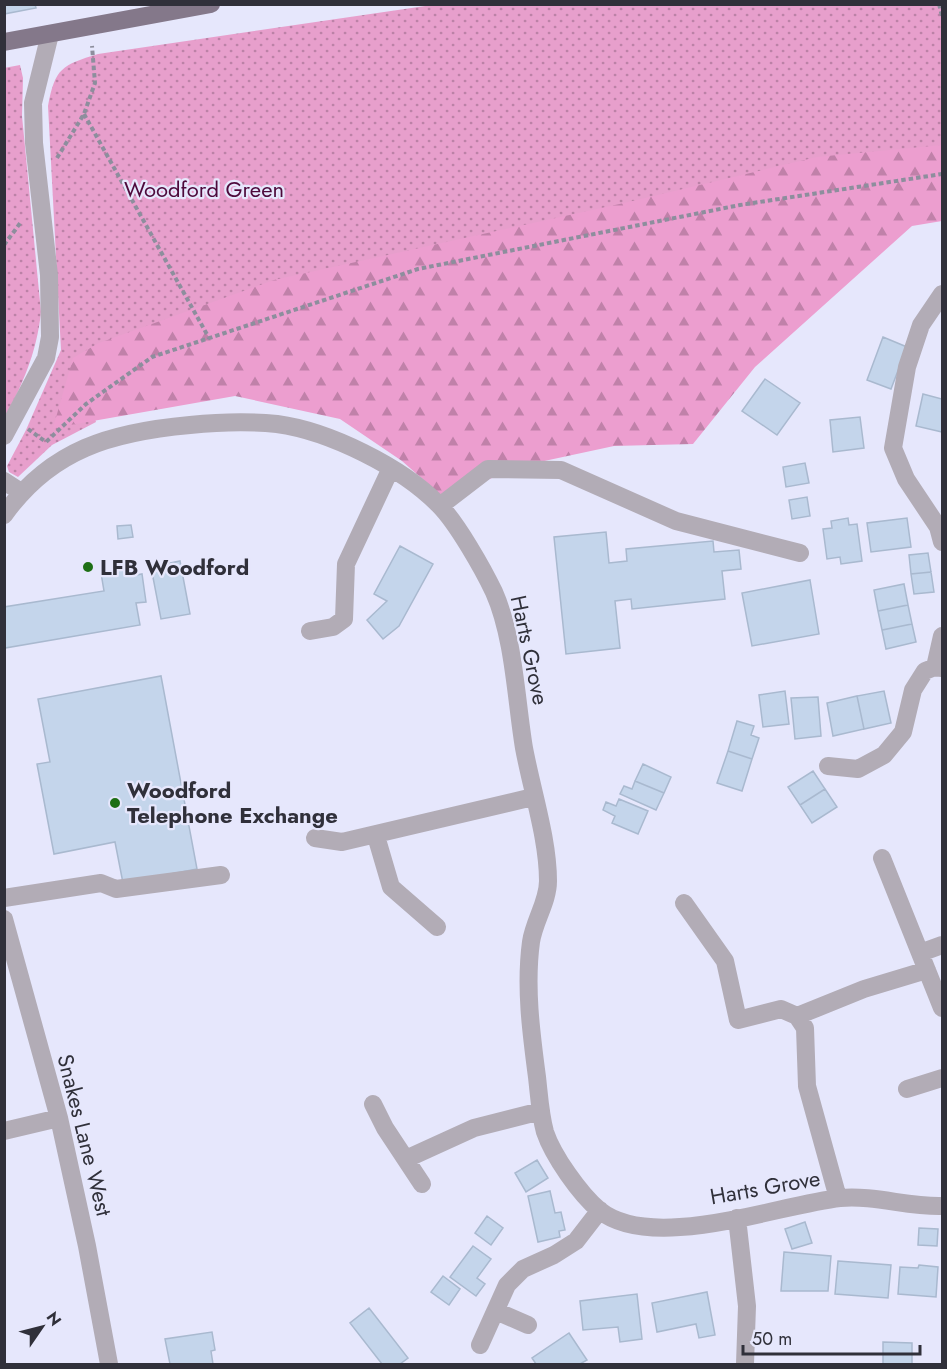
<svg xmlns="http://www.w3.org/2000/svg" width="947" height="1369" viewBox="0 0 947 1369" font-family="Jost,sans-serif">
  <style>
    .grass { fill: url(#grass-dots) }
    .forest { fill: url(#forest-firs) }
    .building { fill: #c4d5eb; stroke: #a9b9cf; stroke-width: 1.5 }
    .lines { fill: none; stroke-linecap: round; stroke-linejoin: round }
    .path { stroke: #8d8e9d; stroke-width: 4; stroke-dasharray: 4.5 3; stroke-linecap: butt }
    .minor { stroke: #b2acb6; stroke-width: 18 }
    .major { stroke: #84788a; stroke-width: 18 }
    .poi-dot { fill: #1e6f15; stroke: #e6e7fc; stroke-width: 2 }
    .labels { text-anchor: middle; stroke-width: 4.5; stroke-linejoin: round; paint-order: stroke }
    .park-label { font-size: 22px; fill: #4d093b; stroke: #e6e7fc }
    .poi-label { font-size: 22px; font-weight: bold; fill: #30303a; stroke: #e6e7fc; text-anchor: start }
    .street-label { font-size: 22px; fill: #30303a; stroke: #e6e7fc }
  </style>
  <defs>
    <pattern id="grass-dots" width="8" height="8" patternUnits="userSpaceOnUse" patternTransform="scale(1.5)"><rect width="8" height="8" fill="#e79fcc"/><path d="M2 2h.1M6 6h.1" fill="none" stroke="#bc82a7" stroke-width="1.8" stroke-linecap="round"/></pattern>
    <pattern id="forest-firs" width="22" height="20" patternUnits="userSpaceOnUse" patternTransform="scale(1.5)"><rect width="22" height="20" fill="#ec9ecf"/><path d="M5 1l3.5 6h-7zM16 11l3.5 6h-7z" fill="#c081a9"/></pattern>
  </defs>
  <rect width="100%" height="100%" fill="#e6e7fc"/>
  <path class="grass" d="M432 5H942V194L92 408 96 422 52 445 18 477 9 472 7 466 26 430 61 350 48 106C55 68 62 65 98 54Z
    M20 65 23 78 22 116 41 312C37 351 23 384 5 417L4 68Z"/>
  <path class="forest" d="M942 145V221L912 226 755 367 693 444 614 446 521 466 444 498 402 461 340 419 235 396 53 428 73 358 99 343 274 280 624 203 817 157Z"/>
  <path class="building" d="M4 4H35L36 8 4 14Z
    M883 337 907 347 891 389 867 380Z
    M765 379 800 403 777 435 742 411Z
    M923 394 942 399V432L916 426Z
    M860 417 864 448 833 452 830 420Z
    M805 463 809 483 786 487 783 467Z
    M807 497 810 516 792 519 789 500Z
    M848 518 849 525 857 524 862 561 841 564 840 557 827 559 823 529 832 528 831 521Z
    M907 518 911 547 871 552 867 523Z
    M131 525 133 537 118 539 117 526Z
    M606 532 609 563 627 561 626 549 713 541 714 552 739 550 741 569 722 571 725 599 632 609 631 599 615 601 620 648 566 654 554 537Z
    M400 546 433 564 399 626 383 639 367 620 387 601 374 594Z
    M928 553 931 572 911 574 909 555Z
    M180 561 190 614 161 619 151 567Z
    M130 568 131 576 142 574 146 602 136 603 140 625 5 648 4 607 104 591 101 573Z
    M931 572 934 592 914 594 911 574Z
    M810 580 819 634 752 646 742 593Z
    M904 584 908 605 878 611 874 590Z
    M908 605 912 624 882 630 878 611Z
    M912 624 916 642 886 649 882 630Z
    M161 676 197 869 123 883 115 842 54 854 37 764 50 762 38 699Z
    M785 691 789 724 763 727 759 695Z
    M884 691 891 723 864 729 857 696Z
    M857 696 864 729 833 736 827 703Z
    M818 697 821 736 795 739 791 698Z
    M737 721 754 726 751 735 759 738 752 759 728 751Z
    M728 751 752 759 742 791 717 783Z
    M643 764 671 777 664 793 635 781Z
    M813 771 825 789 800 805 788 787Z
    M635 781 664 793 656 810 620 794 624 786 632 789Z
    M825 789 837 807 812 823 800 805Z
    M619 799 648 811 638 834 612 823 615 816 603 810 606 802 616 806Z
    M537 1160 548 1178 526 1192 515 1173Z
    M550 1191 555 1213 561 1212 565 1230 559 1231 560 1237 538 1242 528 1196Z
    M487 1216 503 1228 491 1245 475 1233Z
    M805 1222 812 1243 792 1249 785 1229Z
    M919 1228 938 1229 937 1246 918 1245Z
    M473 1246 491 1259 477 1278 485 1284 476 1296 450 1277Z
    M784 1252 831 1256 828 1291H781Z
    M838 1261 891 1265 888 1298 835 1294Z
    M919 1265 938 1267 936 1297 898 1294 900 1267 918 1268Z
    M443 1276 460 1289 449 1305 431 1292Z
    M707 1292 715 1335 699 1338 696 1324 657 1332 652 1303Z
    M637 1294 642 1339 620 1342 618 1327 583 1330 580 1301Z
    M369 1308 408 1358 400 1364H382L350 1323Z
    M212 1332 215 1350 211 1351 213 1364H170L165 1339Z
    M569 1333 587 1360 580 1364H536L532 1358Z
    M883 1342 912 1343V1364H883Z"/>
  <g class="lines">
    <path class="path" d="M939 4 942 16
      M84 114 209 338
      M57 158 84 114 95 83 92 46
      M4 245 21 222
      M28 429 46 442 86 404 152 357 418 269 740 205 942 174"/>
    <path class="minor" d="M942 294 921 325 907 367 893 448 906 479 938 527 942 542
      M4 436 46 358 50 337 49 275 34 143 33 103 50 34
      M4 481 21 492
      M440 506 488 469 561 470 676 521 800 553
      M4 515C51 449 112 432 190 425 219 422 248 421 277 424 329 431 402 467 439 505 457 523 483 569 494 592 514 637 516 700 524 748 532 791 548 839 548 881 548 902 534 921 531 942 525 986 531 1032 537 1077 539 1094 540 1114 545 1132 553 1156 580 1194 599 1210 652 1253 777 1205 840 1198 875 1195 908 1207 942 1206
      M310 631 333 627 344 619 346 564 391 468
      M935 667 942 636
      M828 766 858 769 884 755 903 732 913 690 925 671 935 667 942 668
      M376 836 391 887 437 927
      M315 838 342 842 533 797
      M882 858 942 1008
      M4 898 101 883 116 889 221 875
      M684 903 725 961 738 1020 781 1009 797 1016 805 1028 807 1086 838 1198
      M4 919 59 1118 87 1246 109 1364
      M920 953 942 945
      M797 1016 864 989 927 970
      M907 1089 942 1078
      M373 1104 385 1128 422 1184
      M4 1131 59 1118
      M406 1159 474 1128 541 1111
      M737 1218 747 1306 745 1364
      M496 1311 528 1325
      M480 1345 507 1285 523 1269 554 1255 576 1241 600 1210"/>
    <path class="major" d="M4 42 211 4"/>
  </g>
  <g class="poi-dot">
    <circle cx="88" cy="567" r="6"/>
    <circle cx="115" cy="803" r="6"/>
  </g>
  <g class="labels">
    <g class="park-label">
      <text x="204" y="197">Woodford Green</text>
    </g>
    <g class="poi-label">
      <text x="100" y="575">LFB Woodford</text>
      <text x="127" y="798">Woodford<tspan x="127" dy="25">Telephone Exchange</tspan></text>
    </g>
    <g class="street-label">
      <text transform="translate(530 650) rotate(78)" y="8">Harts Grove</text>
      <text transform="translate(85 1135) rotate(76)" y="8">Snakes Lane West</text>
      <text transform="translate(765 1187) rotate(-10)" y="8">Harts Grove</text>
    </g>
  </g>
  <rect width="947" height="1369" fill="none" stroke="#30303a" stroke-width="12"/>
  <g transform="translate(42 1327) rotate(55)" stroke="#e6e7fc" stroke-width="4.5" paint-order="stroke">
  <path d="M0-4.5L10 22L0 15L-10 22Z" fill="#30303a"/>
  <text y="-9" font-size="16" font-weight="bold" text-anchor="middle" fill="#30303a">N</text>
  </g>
  <path d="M743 1345v9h177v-9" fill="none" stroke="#30303a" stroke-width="3"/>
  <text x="752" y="1345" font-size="18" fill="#30303a" stroke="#e6e7fc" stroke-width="4.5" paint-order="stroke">50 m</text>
</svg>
